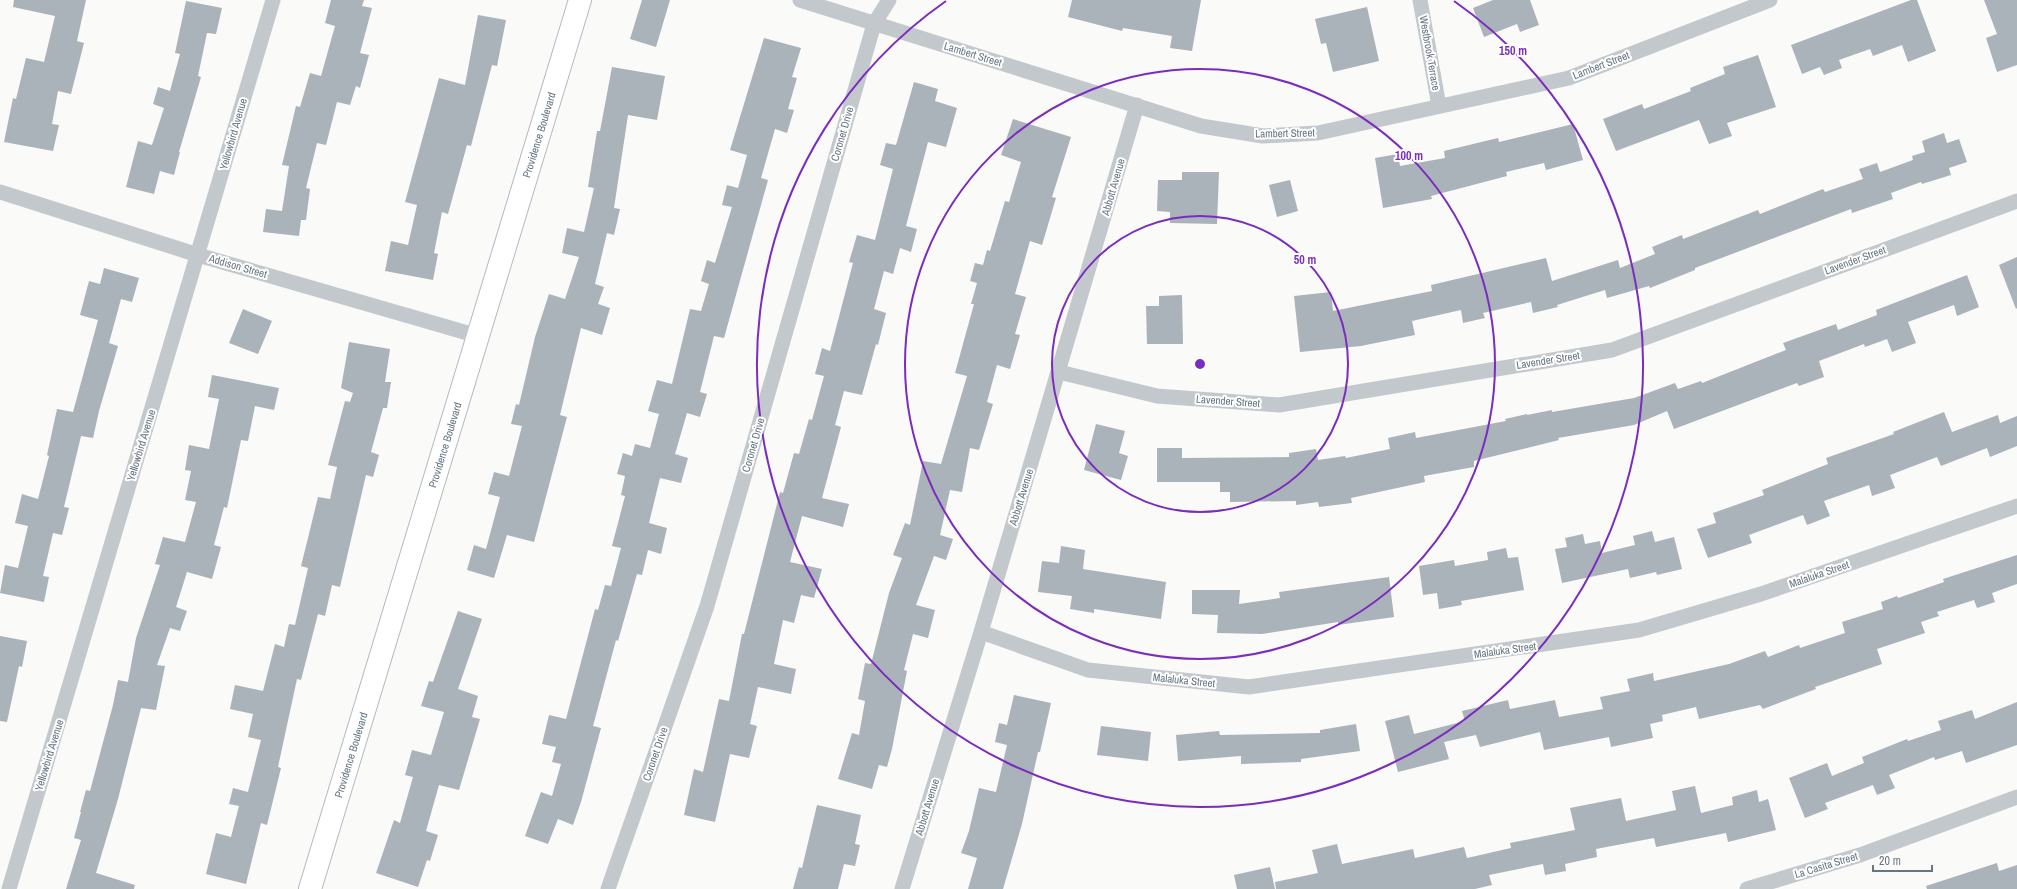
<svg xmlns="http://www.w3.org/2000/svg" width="2017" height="889" viewBox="0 0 2017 889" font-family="'Archivo Narrow',sans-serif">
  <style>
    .building { fill: #aab3b9 }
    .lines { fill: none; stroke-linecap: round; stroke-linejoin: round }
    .secondary-casing { stroke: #b3babf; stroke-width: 24 }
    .minor { stroke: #c3c8cc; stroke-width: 15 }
    .secondary { stroke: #fff; stroke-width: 22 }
    .ring { fill: none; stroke: #7b2cbf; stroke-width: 2 }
    .labels { text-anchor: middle; stroke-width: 4; stroke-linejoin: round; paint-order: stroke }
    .street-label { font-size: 11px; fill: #657683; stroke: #fff }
    .centre { fill: #7b2cbf; stroke: #fff; stroke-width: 2 }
    .ring-label { font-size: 12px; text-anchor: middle; font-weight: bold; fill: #7b2cbf; stroke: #fff; stroke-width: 4; stroke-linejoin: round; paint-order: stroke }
  </style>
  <rect width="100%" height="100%" fill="#fafaf8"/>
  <path class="building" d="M14 0H86L77 41 84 43 71 94 58 91 52 124 59 125 53 151 4 142 13 98 16 99 26 58 44 62 55 16 13 7Z
    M331 0H364L362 6 372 8 360 53 369 55 360 88 356 86 350 105 337 102 326 145 317 143 306 188 310 189 306 220H301L299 236 263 232 266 209 282 211 289 166 282 165 296 106 300 107 310 73 321 76 335 26 325 23Z
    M642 0H670L656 47 630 39Z
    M1072 0H1201L1192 51 1170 48 1172 36 1123 28 1122 31 1068 17Z
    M1493 0H1530L1539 25 1520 32 1517 24 1484 37 1473 8Z
    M1911 0H1917L1936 51 1908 62 1902 45 1873 56 1870 49 1839 60 1842 68 1824 75 1820 67 1802 74 1791 45Z
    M1984 0H2017V65L1997 72 1986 38 1997 34Z
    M186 1 222 8 216 34 207 33 198 76 201 77 179 152H180L174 175 160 171 154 194 126 187 138 141 152 145 164 108 153 104 158 87 170 91 180 54 175 53Z
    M1367 7 1379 61 1333 72 1326 43 1321 44 1315 19Z
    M478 15 506 20 497 66 492 65 471 146 467 145 448 214 442 212 434 253 438 254 433 280 385 271 391 241 408 245 417 205 405 202 439 78 465 85Z
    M764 38 801 48 792 77 797 78 788 109 794 110 787 133 775 129 761 178 768 180 724 338 714 336 700 392 707 394 700 417 687 413 675 454 688 458 681 483 660 478 649 523 667 528 661 554 648 550 642 575 637 574 618 641 616 640 593 726 601 728 581 802 573 825 558 819 548 844 525 836 541 792 552 796 561 764 552 762 556 747 542 744 549 715 566 719 595 609 598 610 605 585 611 586 621 548 612 546 625 496 621 495 625 476 617 474 623 453 632 456 635 444 650 448 659 414 648 411 657 380 672 384 690 309 701 311 709 284 701 281 707 260 715 263 732 207 722 205 727 185 738 188 747 155 730 150Z
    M1758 55 1776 107 1727 123 1732 136 1709 144 1699 120 1616 151 1603 119 1642 104 1644 109 1691 91 1690 88 1725 74 1723 67Z
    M612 67 665 76 657 120 628 115 614 208 620 209 614 235 607 233 595 284 604 287 598 304 610 308 602 335 581 328 560 415 567 417 534 542 507 535 494 578 467 570 474 545 486 549 500 497 488 494 494 472 509 476 522 426 511 424 516 404 519 405 535 337 549 294 565 299 579 257 562 253 567 228 584 232 594 188 588 187 597 131H600Z
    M914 82 938 89 935 101 957 108 946 147 928 142 906 226 917 229 911 252 900 248 893 274 884 271 874 309 886 313 878 345 876 344 862 395 844 391 835 425 841 427 822 498 849 504 843 527 802 516 790 562 822 569 814 598 801 595 794 623 783 620 774 664 796 669 791 694 758 687 750 724 757 726 749 758 730 754 715 822 684 815 694 769 703 772 719 699 729 701 742 634H744L780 492 783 493 794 453 799 454 809 419 812 420 824 376 815 374 822 348 830 351 853 263 849 262 857 235 875 240 893 169 880 165 886 143 896 145Z
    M1013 119 1071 137 1052 197 1056 198 1042 245 1030 241 1015 294 1026 297 1015 334 1020 335 1010 369 997 365 987 402 993 404 979 450 970 448 962 492 950 490 940 535 953 539 946 560 934 556 916 605 935 610 928 638 913 634 904 670 907 671 892 749 887 767 879 765 872 789 838 779 852 733 859 735 865 701 858 699 865 663 871 664 889 593 902 558 893 555 905 523 910 525 923 461 941 464 967 376 955 373 974 304H971L977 283 970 281 975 263 983 265 987 250 990 251 1005 201 1009 202 1021 162 1001 155Z
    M1573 124 1583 160 1546 170 1544 163 1506 172 1507 176 1431 196 1432 199 1383 208 1375 158 1398 154 1400 166 1445 158 1444 151 1498 138 1499 142Z
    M1944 133 1947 143 1959 139 1967 162 1949 168 1951 175 1922 184 1921 182 1891 193 1893 199 1852 213 1851 209 1695 268V270L1650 288 1649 286 1607 298 1605 290 1557 305 1558 307 1533 313 1531 302 1483 313 1485 318 1463 323 1461 310 1412 321 1415 335 1361 346 1300 352 1294 296 1331 292 1333 311 1432 291 1431 285 1546 258 1552 281 1618 260 1620 268 1655 254 1652 247 1682 235 1683 239 1758 210 1760 214 1823 189 1825 192 1863 179 1859 169 1877 163 1880 172 1913 160 1912 156 1925 152 1922 141Z
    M1182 172H1219L1217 224 1170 223V212L1157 211 1158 180H1182Z
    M1290 180 1298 211 1277 217 1269 185Z
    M2017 257V308L2016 309 1999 265Z
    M104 268 139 278 132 302 121 299 109 343 118 346 99 411 93 438 81 436 64 507 69 508 62 535 53 533 43 576 49 577 44 602 0 593 5 565 18 568 28 526 15 523 22 494 38 499 49 456 47 455 57 409 73 412 98 320 80 315 89 281 100 284Z
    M1967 275 1979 307 1957 316 1954 305 1908 322 1916 343 1892 352 1887 339 1865 347 1864 344 1819 361 1824 377 1799 386 1797 383 1674 429 1667 411 1634 425 1558 438 1559 440 1474 461V467L1424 476 1425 482 1351 498 1352 503 1319 507 1318 502 1296 505V501L1230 502V492H1220V482H1157V448H1182V458L1289 457V453L1316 449 1318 460 1345 456 1346 458 1390 449 1388 438 1415 432 1416 438 1506 421 1505 419 1527 414V415L1552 410V412L1634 398 1675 383 1678 389 1701 381 1702 383 1786 350 1783 343 1836 324 1838 330 1877 315 1876 310Z
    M1182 295 1183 344H1147L1146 306H1159V296Z
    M243 309 272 321 258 354 229 343Z
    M349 342 390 349 385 382H391L387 408H383L371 452 379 455 373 477 366 475 340 587 332 585 325 616 318 614 301 680 297 679 278 767 281 768 267 825 261 823 246 884 206 874 216 833 231 837 239 806 229 804 233 788 248 792 261 740 248 737 253 714 230 709 235 685 263 691 275 644 284 647 289 624 295 625 308 568 301 566 308 538 318 497 330 499 337 467 328 465 345 401 350 402 353 393 341 388Z
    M212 375 279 388 274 410 255 406 248 441 241 440 227 508 224 507 214 545 221 547 212 579 187 572 176 607 187 611 180 631 170 628 157 665 165 666 156 710 141 708 118 799 96 873 135 885 134 889H66L81 840 74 838 81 812H80L86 790 90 791 113 705 118 680 128 682 136 638 160 565 155 564 163 537 185 542 196 502 185 500 191 471 185 470 189 445 209 449 219 399 208 397Z
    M1944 412 1952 432 1998 415 2000 423 2017 416V446L1990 457 1987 448 1941 466 1937 457 1890 475 1895 488 1872 496 1869 485 1824 501 1830 516 1807 525 1803 515 1749 535 1752 543 1708 558 1697 529 1716 523 1713 513 1764 495 1762 490 1828 464 1826 458 1894 434 1893 432Z
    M1096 424 1125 431 1119 453 1128 456 1121 480 1084 470Z
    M1652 531 1655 542 1674 537 1682 569 1657 575 1656 572 1630 578 1628 569 1562 583 1555 549 1567 547 1565 538 1583 534 1585 544 1600 541 1602 553 1635 545 1633 536Z
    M1061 546 1085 550 1083 569 1166 582 1161 619 1094 609V613L1070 609 1072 596 1038 592 1042 561 1059 563Z
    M1506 548 1508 558 1518 557 1524 590 1461 601 1462 605 1439 609 1437 593 1423 595 1419 566 1454 560 1455 566 1488 560 1487 552Z
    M2017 555V584L1992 593 1995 602 1977 608 1974 600 1937 612 1939 616 1921 622 1925 633 1877 649 1882 664 1815 687 1816 689 1763 709 1760 705 1699 719 1696 707 1662 715 1663 721 1650 724 1653 738 1611 747 1609 737 1544 750 1540 732 1480 747 1476 735 1444 742 1449 759 1398 772 1385 721 1409 715 1414 734 1465 721 1462 711 1508 700 1510 709 1555 700 1559 717 1603 709 1600 697 1630 691 1627 679 1653 673 1654 681 1729 664 1765 651 1768 657 1799 645 1800 648 1845 633 1842 622 1883 609 1881 602 1897 596 1898 598 1944 582 1943 579Z
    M1389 577 1394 617 1338 625V622L1262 634 1217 633 1218 615 1192 614V590H1240L1239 604 1280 598 1279 592Z
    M458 611 482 619 458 689 478 696 472 717 480 719 459 790 439 785 426 831 438 835 430 861 427 860 418 887 376 873 394 820 400 823 413 777 405 775 412 750 431 755 444 712 421 706 429 681 433 682Z
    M0 636 27 641 22 667 19 666 7 722 0 721Z
    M1014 695 1051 703 1040 752H1038L1022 824 1003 889H968L977 858 961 853 969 831 979 788 996 792 1007 745 995 742 999 723 1007 725Z
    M2017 702V745L1966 763 1962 751 1935 760 1934 757 1889 775 1895 788 1877 795 1873 785 1825 803 1828 809 1805 818 1789 778 1827 763 1832 776 1864 763 1862 757 1907 739 1908 741 1941 730 1938 721 1972 710 1975 719Z
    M1356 724 1360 751 1301 759V762L1241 764V756L1178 761 1176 735 1219 731 1220 735 1320 733V730Z
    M1101 726 1151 732 1148 761 1097 755Z
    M1695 786 1701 813 1733 805 1732 797 1757 790 1759 802 1768 799 1776 830 1728 842 1726 833 1656 847 1654 838 1596 849 1597 857 1565 864 1566 871 1545 875 1543 864 1489 875 1492 885 1475 889H1276L1275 882 1318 873 1312 850 1337 844 1342 864 1413 849 1415 858 1464 847 1467 858 1511 848 1510 843 1575 830 1570 808 1621 798 1626 821 1676 810 1672 791Z
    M817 805 861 815 855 844 860 845 855 866 844 864 838 889H793L799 867 802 868Z
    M1997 863 1999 871 2017 865V889H1927L1926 886Z
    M1270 867 1275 889H1237L1234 875Z"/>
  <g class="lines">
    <defs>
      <path id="secondary" d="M310 889 580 0"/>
    </defs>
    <use href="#secondary" class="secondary-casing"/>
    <path class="minor" d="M800 0 1201 126 1263 136 1318 133 1569 78 1770 0
      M1420 0 1439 106
      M0 192 198 255 478 336
      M1059 372 1157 396 1279 405 1612 350 2017 201
      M981 632 1088 670 1249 687 1639 630 1761 594 2017 506
      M9 889 273 0
      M608 889 707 606 874 24 889 0
      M902 889 981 632 1137 105
      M1747 889 1860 855 2017 797"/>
    <use href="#secondary" class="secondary"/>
  </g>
  <g class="ring">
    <circle cx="1200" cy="364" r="148"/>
    <circle cx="1200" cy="364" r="295"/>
    <path d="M1454 1A443 443 0 1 1 946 1"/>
  </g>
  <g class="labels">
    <g class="street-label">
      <text transform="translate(1430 53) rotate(80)" y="4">Westbrook Terrace</text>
      <text transform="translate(973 54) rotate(17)" y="4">Lambert Street</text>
      <text transform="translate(1601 65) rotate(-21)" y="4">Lambert Street</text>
      <text transform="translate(1285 133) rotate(-1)" y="4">Lambert Street</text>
      <text transform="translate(233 134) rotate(-74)" y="4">Yellowbird Avenue</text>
      <text transform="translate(842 134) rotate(-74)" y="4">Coronet Drive</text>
      <text transform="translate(539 135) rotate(-73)" y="4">Providence Boulevard</text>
      <text transform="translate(1113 187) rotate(-74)" y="4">Abbott Avenue</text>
      <text transform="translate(1855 260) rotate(-20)" y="4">Lavender Street</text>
      <text transform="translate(238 266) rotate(16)" y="4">Addison Street</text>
      <text transform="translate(1548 360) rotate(-9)" y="4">Lavender Street</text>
      <text transform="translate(1228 401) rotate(4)" y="4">Lavender Street</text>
      <text transform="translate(141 445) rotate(-73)" y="4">Yellowbird Avenue</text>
      <text transform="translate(445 445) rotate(-73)" y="4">Providence Boulevard</text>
      <text transform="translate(753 445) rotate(-74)" y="4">Coronet Drive</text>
      <text transform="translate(1021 497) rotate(-73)" y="4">Abbott Avenue</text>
      <text transform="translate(1819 574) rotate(-19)" y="4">Malaluka Street</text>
      <text transform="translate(1505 650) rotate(-8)" y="4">Malaluka Street</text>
      <text transform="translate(1184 680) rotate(6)" y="4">Malaluka Street</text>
      <text transform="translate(655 754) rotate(-71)" y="4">Coronet Drive</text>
      <text transform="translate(49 755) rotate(-73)" y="4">Yellowbird Avenue</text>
      <text transform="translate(351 755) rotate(-73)" y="4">Providence Boulevard</text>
      <text transform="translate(927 807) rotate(-73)" y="4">Abbott Avenue</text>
      <text transform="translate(1826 865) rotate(-17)" y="4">La Casita Street</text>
    </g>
  </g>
  <circle cx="1200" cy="364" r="6" class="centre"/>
  <g class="ring-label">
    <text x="1513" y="55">150 m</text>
    <text x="1409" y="160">100 m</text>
    <text x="1305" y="264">50 m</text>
  </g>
  <path d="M1873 865v6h59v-6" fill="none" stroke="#657683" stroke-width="2"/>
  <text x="1879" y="865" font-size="12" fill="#657683" stroke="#ffffff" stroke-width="3" paint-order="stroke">20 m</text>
</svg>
